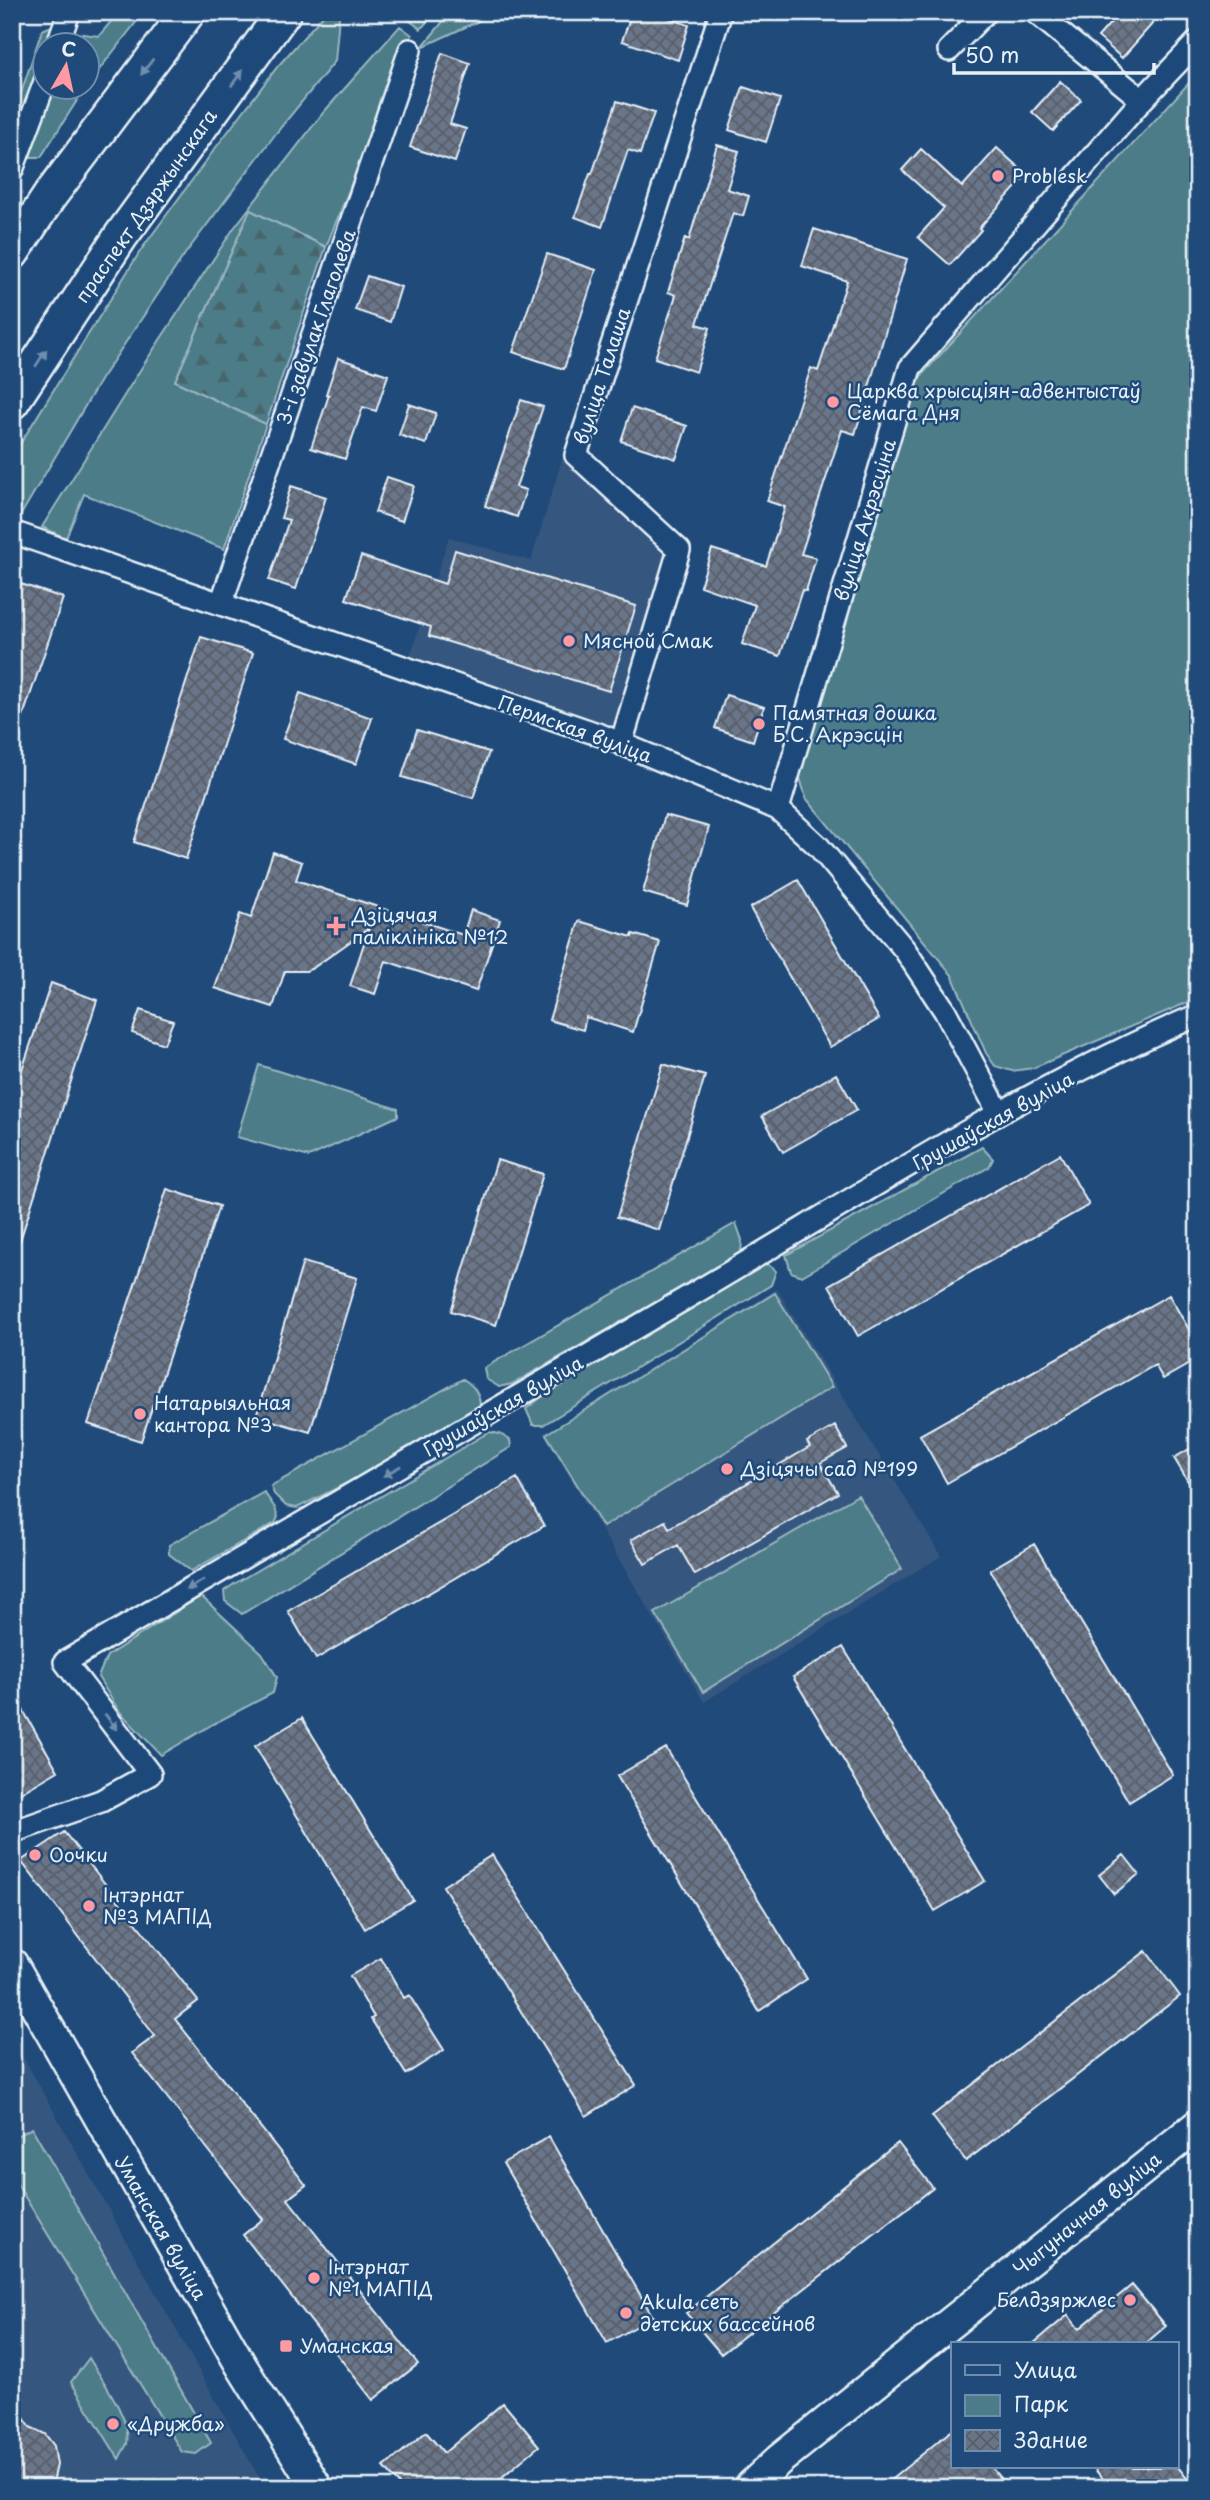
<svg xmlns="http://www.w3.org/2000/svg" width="1210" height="2500" viewBox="0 0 1210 2500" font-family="'Playpen Sans',sans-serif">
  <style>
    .built { fill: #35577e }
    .green { fill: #4c7c87; stroke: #9ab6c0; stroke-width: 2 }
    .forest { fill: url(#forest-firs); stroke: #9ab6c0; stroke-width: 2 }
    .building { fill: url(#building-cross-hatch); stroke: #e8f1f8; stroke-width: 2 }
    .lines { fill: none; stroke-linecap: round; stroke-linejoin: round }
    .minor-casing { stroke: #e8f1f8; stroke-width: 26 }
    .secondary-casing { stroke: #e8f1f8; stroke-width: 35 }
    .primary-casing { stroke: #e8f1f8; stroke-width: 38 }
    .minor { stroke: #1f4a7a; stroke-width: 21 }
    .secondary { stroke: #1f4a7a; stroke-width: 30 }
    .primary { stroke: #1f4a7a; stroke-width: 33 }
    .oneway { fill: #6f8dac }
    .poi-dot { fill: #ff9aa2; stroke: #1f4a7a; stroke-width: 2.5 }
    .labels { text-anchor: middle; stroke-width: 5; stroke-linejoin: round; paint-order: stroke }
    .poi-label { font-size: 19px; fill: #e8f1f8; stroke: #1f4a7a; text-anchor: start }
    .street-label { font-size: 19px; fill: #e8f1f8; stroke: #1f4a7a }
  </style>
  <defs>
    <pattern id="forest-firs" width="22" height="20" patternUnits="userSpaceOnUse" patternTransform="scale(1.75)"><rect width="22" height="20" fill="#4c7c87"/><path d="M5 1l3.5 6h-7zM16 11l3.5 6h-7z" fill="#49656c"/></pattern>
    <pattern id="building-cross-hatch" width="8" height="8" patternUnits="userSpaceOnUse" patternTransform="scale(1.75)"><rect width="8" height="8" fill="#697488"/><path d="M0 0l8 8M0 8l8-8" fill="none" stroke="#585e69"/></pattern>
  </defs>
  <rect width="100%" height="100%" fill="#1f4a7a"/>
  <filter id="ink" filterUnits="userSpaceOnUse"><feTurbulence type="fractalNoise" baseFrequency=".0143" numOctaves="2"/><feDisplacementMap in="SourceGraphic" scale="14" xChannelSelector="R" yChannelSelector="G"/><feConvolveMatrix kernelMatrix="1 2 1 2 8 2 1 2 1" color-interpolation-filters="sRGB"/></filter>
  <g filter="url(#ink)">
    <path class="built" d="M562 459 668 553 616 726 409 659 449 537 531 561Z
      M777 1289 941 1556 704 1702 544 1434Z
      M12 2037 265 2488H12Z"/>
    <path class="green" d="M119 12H144L88 84V46L70 45 76 33 99 36Z
      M326 12H342L339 16 335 61 277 132 185 254 101 379 19 518 12 513V457L66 370 141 250 214 150 278 66Z
      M411 12H435L421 29 406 18Z
      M451 12H498L422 47Z
      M54 25 12 143V120L42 30Z
      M400 26 412 35 326 247 250 210 175 381 266 424 224 549 84 494 66 538 42 527 142 367 234 228 323 113Z
      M1198 73V998L1033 1068 1012 1071 995 1066 986 1053 952 975 806 798 797 768 920 377Z
      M54 88H85L41 157H31L29 150Z
      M259 1065 398 1109V1116L309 1157 237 1137Z
      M982 1147 993 1159 989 1167 802 1276 791 1272 786 1255Z
      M736 1223 742 1240 741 1254 512 1384 499 1387 486 1379 484 1368Z
      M766 1263 776 1271 771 1285 543 1425H533L526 1409 543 1396 756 1265Z
      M775 1293 832 1387 603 1527 546 1434Z
      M463 1379C473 1385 480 1393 480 1406L349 1482 297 1508 286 1506 274 1494 271 1486Z
      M489 1432 500 1434 510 1440 511 1447 242 1614 225 1601 224 1591 234 1584Z
      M264 1492 275 1508 278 1517 275 1523 191 1571 169 1554V1545Z
      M858 1495 902 1569 703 1692 655 1613Z
      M201 1596 262 1653 277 1677 273 1693 213 1724 161 1755 119 1711 98 1677 107 1656Z
      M32 2128 211 2443 196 2454 182 2452 12 2176V2138Z
      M89 2358C101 2378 132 2420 127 2444 125 2448 121 2454 119 2459L71 2382Z"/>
    <path class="forest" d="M250 210 326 247 266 424 175 381Z"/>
    <path class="building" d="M632 12H652L689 25 678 60 622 41Z
      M1120 12H1141L1153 23 1122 58 1098 37Z
      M442 53 470 63 450 124 466 129 455 162 410 147Z
      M1060 81 1081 100 1053 131 1032 112Z
      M743 87 780 99 766 142 729 130Z
      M617 101 654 113 640 154 628 150 602 227 575 217 590 174H592Z
      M717 145 739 151 727 189 749 196 743 216 733 213 697 324 710 328 696 372 655 358 676 295 668 292 685 238 689 240Z
      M997 148 1027 175 979 228 981 230 950 265 918 237 944 208 902 170 921 149 962 187Z
      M814 229 907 259 855 434 842 430 801 554 816 558 806 591 802 590 780 656 742 644 755 605 700 586 712 549 766 566 785 507 767 501 811 368 818 371 847 281 802 266Z
      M547 254 596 270 564 369 513 352Z
      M367 276 401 287 390 322 355 310Z
      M338 358 388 375 376 411 363 407 345 459 311 448 329 395 326 394Z
      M521 400 543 407 516 487 526 490 517 517 485 506Z
      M409 404 436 413 426 444 399 435Z
      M632 408 687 426 676 459 621 441Z
      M387 477 414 486 402 521 375 512Z
      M291 486 326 497 296 589 269 580 289 520 281 518Z
      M455 550 636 606 609 691 429 636 431 627 346 599 361 556 445 584Z
      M12 581 63 598 16 737 12 736Z
      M201 637 253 653 186 859 134 842Z
      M300 693 372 718 356 764 283 739Z
      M726 695 764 707 753 741 715 728Z
      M417 730 489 752 473 798 402 777Z
      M665 815 709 827 687 905 643 892Z
      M273 852 302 862 296 880 463 935 471 910 500 920 476 991 386 961 375 994 350 986 369 928 313 968 306 971H285L273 1007 215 988 240 914 251 918Z
      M798 880 879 1019 830 1047 750 908Z
      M579 921 632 937 633 934 660 942 633 1032 586 1017 583 1030 549 1020Z
      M51 983 97 1000 17 1250 12 1249V1100Z
      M140 1010 173 1021 164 1044 132 1033Z
      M663 1064 705 1076 659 1230 617 1217Z
      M836 1074 857 1110 783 1152 762 1116Z
      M1060 1154 1089 1205 858 1336 829 1285Z
      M497 1160 543 1174 496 1325 451 1311Z
      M167 1189 219 1206 141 1441 88 1424Z
      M303 1262 357 1278 310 1432 256 1416Z
      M1169 1295 1198 1345V1359L1163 1379 1155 1365 947 1483 920 1435Z
      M835 1426 847 1448 820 1463 838 1493 695 1575 678 1545 645 1564 631 1540 665 1521 669 1528 810 1447 807 1442Z
      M1198 1444V1498L1174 1458Z
      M517 1478 544 1526 316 1659 288 1611Z
      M1034 1544 1173 1775 1129 1802 990 1570Z
      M843 1647 985 1881 935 1911 793 1677Z
      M12 1691 58 1771 12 1798Z
      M302 1718 413 1900 365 1929 255 1746Z
      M666 1748 807 1979 759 2011 617 1776Z
      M64 1832 198 2001 175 2019 306 2185 288 2199 418 2364 373 2400 243 2235 263 2219 132 2053 155 2036 21 1861Z
      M492 1855 636 2085 586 2116 443 1886Z
      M1124 1855 1139 1874 1114 1894 1099 1875Z
      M1146 1951 1180 1996 966 2161 932 2116Z
      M381 1958 404 1998 409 1995 444 2050 406 2074 371 2019 374 2017 350 1976Z
      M549 2137 653 2317 607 2343 503 2163Z
      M898 2143 933 2188 721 2354 686 2313Z
      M1132 2285 1166 2326 1145 2344H1033L1068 2315 1079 2329Z
      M12 2400 30 2427 45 2434 54 2446 57 2465 54 2478 47 2488H12Z
      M503 2403 539 2446 489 2488H402L384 2467 426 2432 444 2453Z
      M953 2429V2467H991L1008 2488H881Z
      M1093 2467H1178L1195 2488H1110Z"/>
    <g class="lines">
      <defs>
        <path id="minor" d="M1035 12 1142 100
          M57 46 69 12
          M949 50 986 12
          M12 170 46 79
          M12 532 603 736 778 809 819 847 905 950 945 1011 999 1113
          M221 604 410 50
          M621 744 679 550 576 455 721 12
          M778 809 910 368 1142 100 1198 41
          M12 1832 101 1801 150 1774 65 1662C274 1538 485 1418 693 1294 858 1197 1021 1090 1198 1015"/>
        <path id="secondary" d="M12 1964 242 2367 317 2488
          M749 2488 779 2460 1198 2125"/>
        <path id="primary" d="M12 253 49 197 188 12
          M12 402 121 236 284 12"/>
      </defs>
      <use href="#minor" class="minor-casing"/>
      <use href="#secondary" class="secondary-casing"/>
      <use href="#primary" class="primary-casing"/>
      <use href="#minor" class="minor"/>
      <use href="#secondary" class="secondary"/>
      <use href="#primary" class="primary"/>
    </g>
    <defs><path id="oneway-solid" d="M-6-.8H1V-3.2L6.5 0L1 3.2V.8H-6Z" transform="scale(1.75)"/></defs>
    <g class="oneway">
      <use href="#oneway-solid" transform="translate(147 67) rotate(127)"/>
      <use href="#oneway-solid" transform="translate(237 78) rotate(-54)"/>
      <use href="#oneway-solid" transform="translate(41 358) rotate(-57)"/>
      <use href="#oneway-solid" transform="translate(392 1471) rotate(150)"/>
      <use href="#oneway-solid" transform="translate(195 1585) rotate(150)"/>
      <use href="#oneway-solid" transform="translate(111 1722) rotate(53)"/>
    </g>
  </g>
  <g class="poi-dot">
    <circle cx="998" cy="176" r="7"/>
    <circle cx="833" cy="402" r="7"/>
    <circle cx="569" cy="641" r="7"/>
    <circle cx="759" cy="724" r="7"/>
    <path d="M332.5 915.5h7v7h7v7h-7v7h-7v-7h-7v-7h7z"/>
    <circle cx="140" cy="1414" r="7"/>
    <circle cx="727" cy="1469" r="7"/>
    <circle cx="35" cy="1855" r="7"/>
    <circle cx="89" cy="1906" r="7"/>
    <circle cx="314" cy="2278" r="7"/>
    <circle cx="1130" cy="2300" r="7"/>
    <circle cx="626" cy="2313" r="7"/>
    <rect x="279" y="2339" width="14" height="14" rx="3.5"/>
    <circle cx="113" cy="2424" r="7"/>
  </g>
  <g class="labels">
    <g class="poi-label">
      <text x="1012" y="183">Problesk</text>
      <text x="847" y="398">Царква хрысціян-адвентыстаў<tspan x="847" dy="22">Сёмага Дня</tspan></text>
      <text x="583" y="648">Мясной Смак</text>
      <text x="773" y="720">Памятная дошка<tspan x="773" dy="22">Б.С. Акрэсцін</tspan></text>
      <text x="352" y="922">Дзіцячая<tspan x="352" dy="22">паліклініка №12</tspan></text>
      <text x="154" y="1410">Натарыяльная<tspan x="154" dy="22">кантора №3</tspan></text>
      <text x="741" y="1476">Дзіцячы сад №199</text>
      <text x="49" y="1862">Оочки</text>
      <text x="103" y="1902">Інтэрнат<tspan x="103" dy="22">№3 МАПІД</tspan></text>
      <text x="328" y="2274">Інтэрнат<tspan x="328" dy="22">№1 МАПІД</tspan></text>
      <text x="1116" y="2307" text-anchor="end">Белдзяржлес</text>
      <text x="640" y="2309">Akula сеть<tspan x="640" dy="22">детских бассейнов</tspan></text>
      <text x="300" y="2353">Уманская</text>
      <text x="127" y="2431">«Дружба»</text>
    </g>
    <g class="street-label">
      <text transform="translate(146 206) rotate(-55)" y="7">праспект Дзяржынскага</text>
      <text transform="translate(316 327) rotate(-71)" y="7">3-і завулак Глаголева</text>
      <text transform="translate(602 376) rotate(-72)" y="7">вуліца Талаша</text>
      <text transform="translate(865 520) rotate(-73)" y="7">вуліца Акрэсціна</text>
      <text transform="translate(575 729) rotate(20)" y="7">Пермская вуліца</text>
      <text transform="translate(993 1121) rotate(-29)" y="7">Грушаўская вуліца</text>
      <text transform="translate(503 1406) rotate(-30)" y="7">Грушаўская вуліца</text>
      <text transform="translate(1087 2214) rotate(-39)" y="7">Чыгуначная вуліца</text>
      <text transform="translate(161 2228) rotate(60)" y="7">Уманская вуліца</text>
    </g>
  </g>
  <rect width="1210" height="2500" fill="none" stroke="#1f4a7a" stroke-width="42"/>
  <rect x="21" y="21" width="1168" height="2458" fill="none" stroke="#e8f1f8" stroke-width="2.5" filter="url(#ink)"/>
  <rect x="951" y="2342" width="228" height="126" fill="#1f4a7a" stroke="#6f8dac" stroke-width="2"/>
  <rect x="965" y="2365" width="35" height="10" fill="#1f4a7a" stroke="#6f8dac" stroke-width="2"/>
  <text x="1014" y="2378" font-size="21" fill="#e8f1f8">Улица</text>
  <rect x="965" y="2395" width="35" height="21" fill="#4c7c87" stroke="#6f8dac" stroke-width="2"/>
  <text x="1014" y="2412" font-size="21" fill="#e8f1f8">Парк</text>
  <rect x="965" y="2430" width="35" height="21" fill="url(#building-cross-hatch)" stroke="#6f8dac" stroke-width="2"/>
  <text x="1014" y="2448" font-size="21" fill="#e8f1f8">Здание</text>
  <g transform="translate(66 66) rotate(9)"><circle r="33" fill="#1f4a7a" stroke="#6f8dac" stroke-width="2"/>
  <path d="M0-5L12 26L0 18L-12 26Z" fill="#ff9aa2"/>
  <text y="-10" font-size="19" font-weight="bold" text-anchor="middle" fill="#e8f1f8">С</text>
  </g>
  <path d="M954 63v10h200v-10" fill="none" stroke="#e8f1f8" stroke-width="3.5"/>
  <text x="965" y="63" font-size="21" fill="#e8f1f8" stroke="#1f4a7a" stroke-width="5" paint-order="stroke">50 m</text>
</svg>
